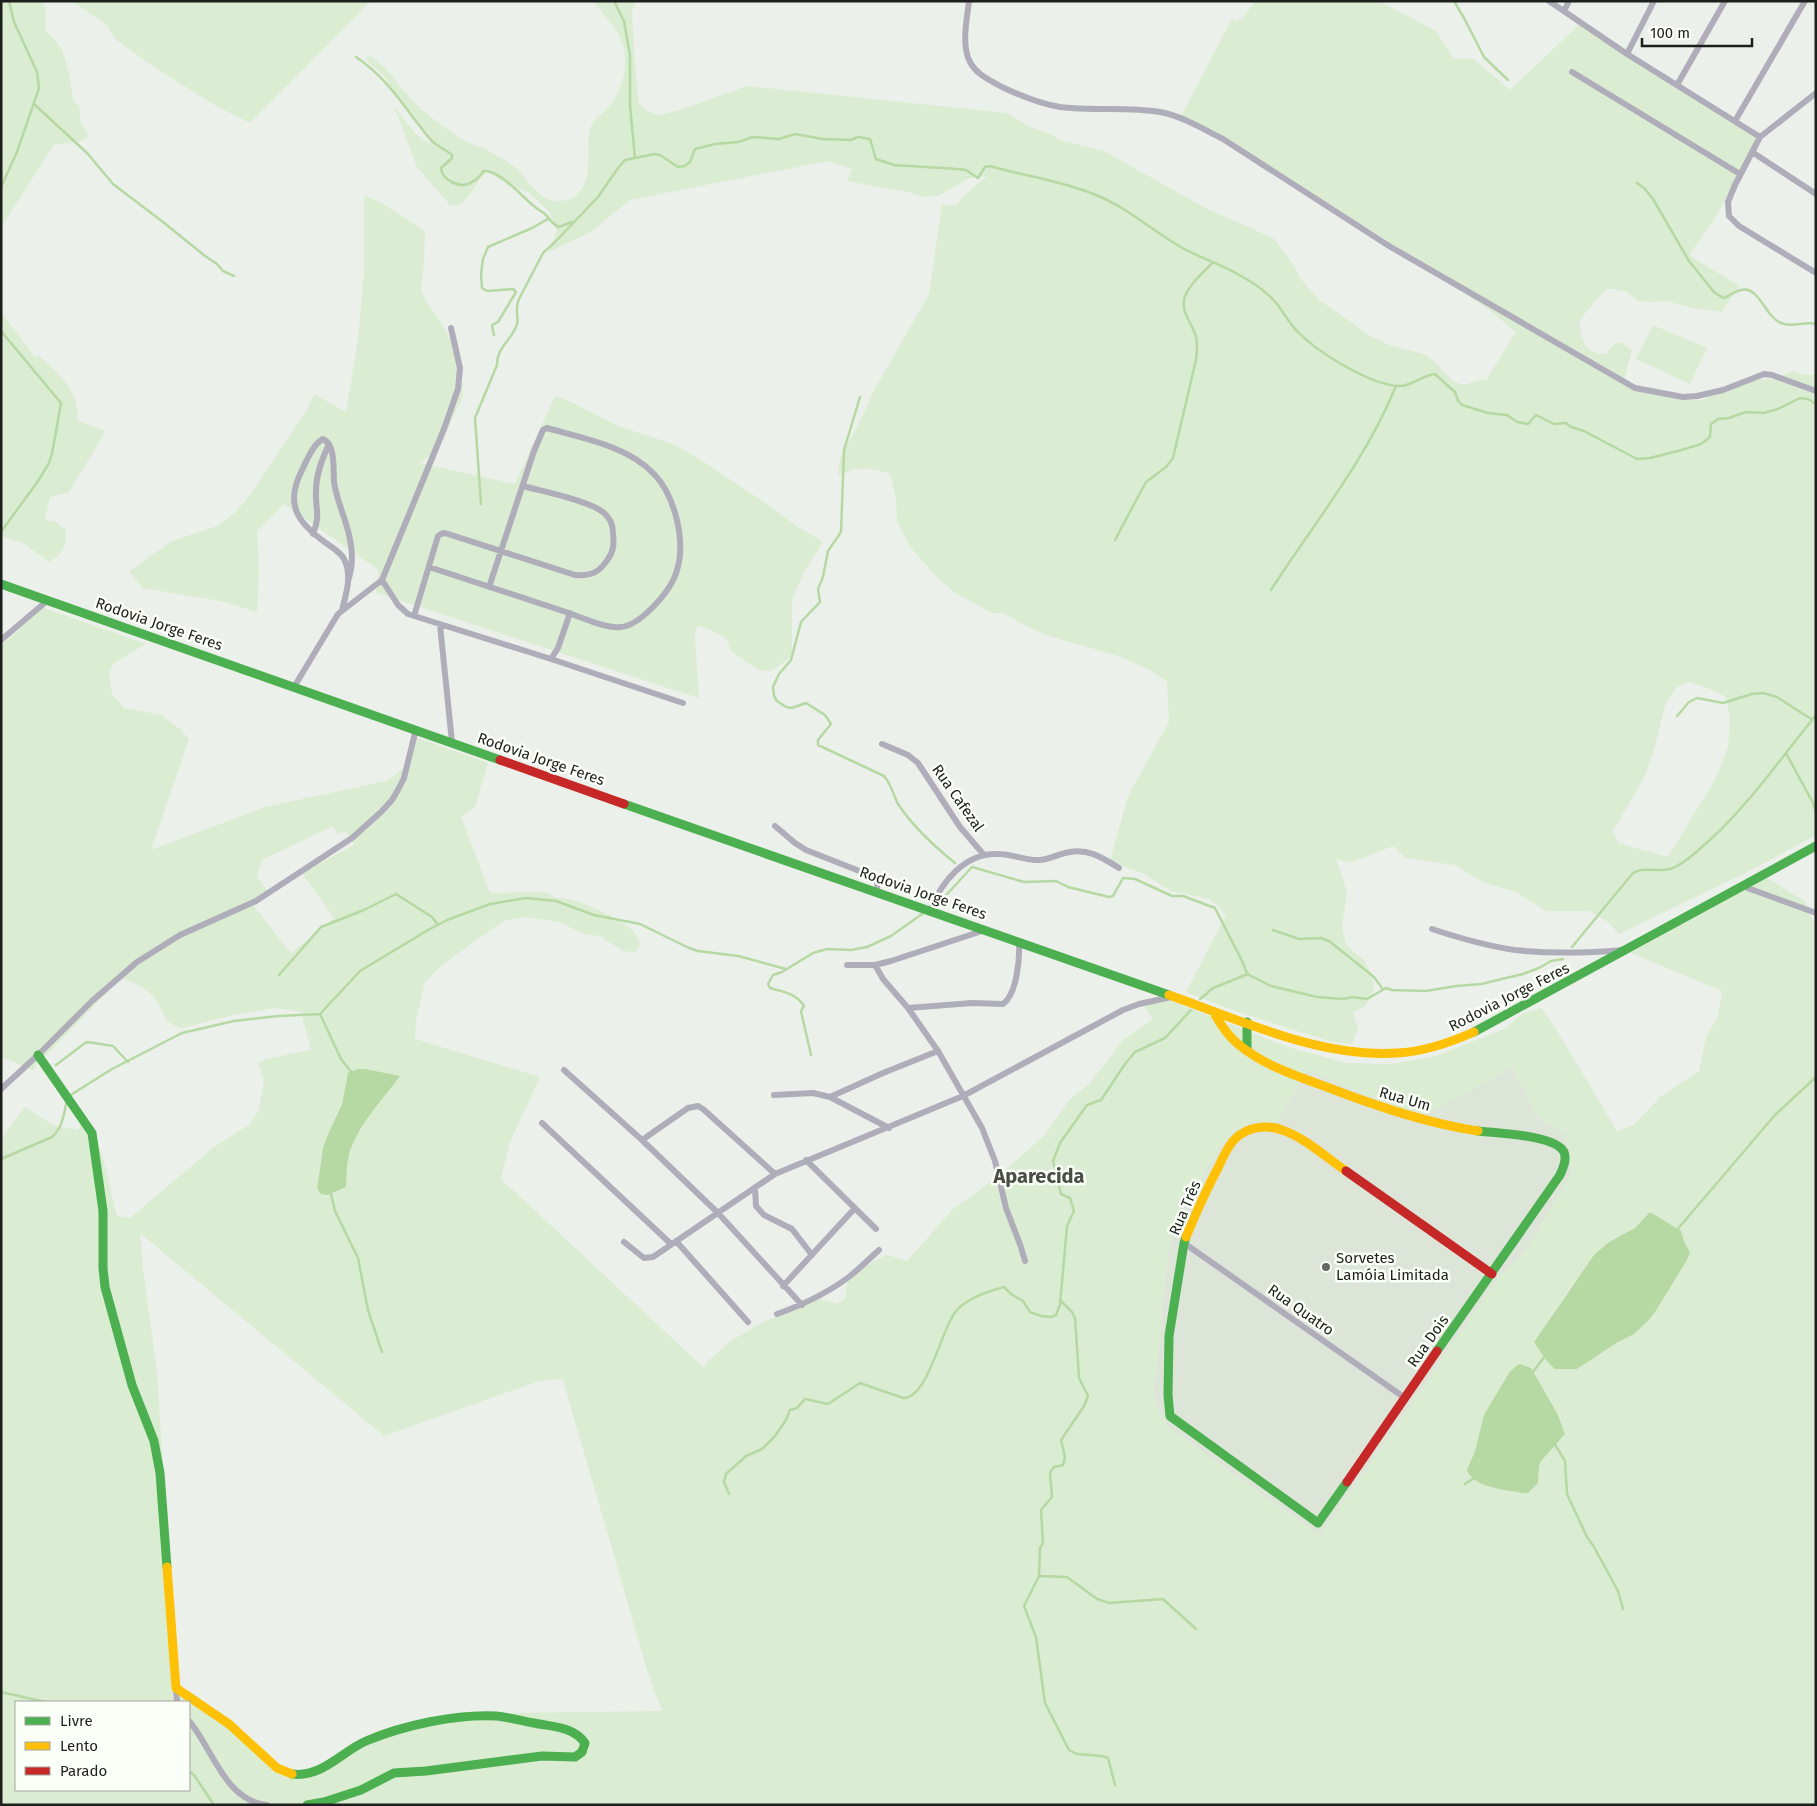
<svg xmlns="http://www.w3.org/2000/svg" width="1817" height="1806" viewBox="0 0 1817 1806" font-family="'Fira Sans',sans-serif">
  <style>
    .built { fill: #dde5d9 }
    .green { fill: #daecd1; fill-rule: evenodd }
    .water { fill: #b6d8a3 }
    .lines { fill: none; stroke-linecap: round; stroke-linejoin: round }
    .stream { stroke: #b6d8a3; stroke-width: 2.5 }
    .street { stroke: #b0adba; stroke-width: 6 }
    .fast { stroke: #4caf50; stroke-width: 9 }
    .slow { stroke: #ffc107; stroke-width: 9 }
    .jam { stroke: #c62828; stroke-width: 9 }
    .poi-dot { fill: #656863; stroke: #fafff7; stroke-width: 2 }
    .labels { text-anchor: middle; stroke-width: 5; stroke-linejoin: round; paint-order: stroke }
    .street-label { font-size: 15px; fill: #1c1f1b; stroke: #fafff7 }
    .poi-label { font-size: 15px; fill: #1c1f1b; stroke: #fafff7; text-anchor: start }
    .district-label { font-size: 20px; font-weight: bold; fill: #484d45; stroke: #fafff7 }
  </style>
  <rect width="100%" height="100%" fill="#ecf0ea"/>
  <path class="built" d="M1512 1067 1539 1118 1566 1135 1572 1172 1527 1250 1497 1280 1320 1536 1170 1429 1158 1411 1154 1391 1168 1252 1179 1214 1220 1147 1235 1130 1251 1122H1277L1307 1070 1386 1103 1426 1115Z"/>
  <path class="green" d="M1 1H42L46 8 45 29 62 49 70 77 73 100 79 106 81 123 89 135C83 144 64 143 54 145L1 227Z
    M72 1H371L250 123 216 106 151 65 114 38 108 26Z
    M593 1H635L632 13 635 66 639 103 647 111 659 115 680 110 747 86 1007 113 1030 127 1051 134 1060 140 1104 151 1207 209 1273 238 1294 265 1300 278 1318 299 1372 337 1389 345 1423 354 1434 361 1453 381 1463 385 1480 380H1486L1516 332 1488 309 1386 242 1389 241 1181 116 1232 19 1237 22 1244 17 1255 1H1379L1436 31 1454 59 1466 58 1475 60 1510 90 1583 21 1675 83 1760 135 1715 218 1689 255 1739 286 1722 312 1693 308 1666 301 1645 302 1638 301 1627 292 1615 289H1606L1586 312 1579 323C1582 340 1585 355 1606 354L1615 343H1622L1632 350 1623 384 1684 399 1702 400 1725 388 1753 380 1776 379 1793 371 1804 375 1816 374 1814 383 1816 385V835L1755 868 1617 935 1618 933 1608 922 1589 911H1546L1516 892 1482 882 1455 865 1406 858 1393 846 1350 863 1336 858 1347 892 1342 927 1346 945 1365 961 1374 984 1372 997 1363 1008 1353 1012 1358 1029 1352 1044 1329 1041 1235 1011 1186 992 1226 915 1217 905 1209 899 1171 891 1142 873 1110 861 1128 796 1169 722 1167 681 1148 669 1118 656 1046 635 1024 625 1003 613H992L954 592 937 577 911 548 897 521 896 498 890 474C867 467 861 466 838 475L840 459 865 411 872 394 929 294 942 205 956 206 966 194 987 176 969 178 938 196 924 197 908 192 847 181 852 169 828 161 630 200 589 233 549 252 557 231 549 211 528 192 506 185V183L487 172C474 182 469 208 450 205L417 167 394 106C404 118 415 138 430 143L432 140 402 103 384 76 368 62 366 58 370 56C391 69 403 94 422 110 436 121 450 132 465 141 471 144 477 146 483 148 493 153 503 159 512 165 529 177 538 205 562 201 568 200 573 199 578 193 596 175 583 146 592 124 594 119 601 115 605 111 622 94 632 60 620 37 614 25 602 13 593 1ZM1689 682 1710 689 1726 697 1730 719 1728 747 1716 778 1668 857 1618 843 1613 831 1645 776 1655 746 1666 702 1677 687Z
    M364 196 378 201 425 231 424 263 421 290 425 299 444 327 451 341 453 352 463 384V396L442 440 434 454 419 463 515 484 555 396 571 402 618 426 673 444 698 458 770 506 795 525 823 542 805 570 792 599V656L772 671 759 670 731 651 726 638 713 631 697 625 695 637 699 698 377 593 376 595 379 570 284 504 257 531 259 570 257 612 221 601 143 588 129 572 172 541 217 526 236 512 252 492 306 411 314 394 346 412 358 340 364 273Z
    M1 312 35 357 38 355C60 375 78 389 78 421L106 431 69 492 50 497 45 520 56 522 66 530C65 548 65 552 49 562L23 543 5 537 1 541Z
    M1653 325 1707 348 1690 384 1636 359Z
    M41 607 146 644 114 663 109 673 112 694 124 708 161 715 181 730 189 739 151 850 265 807 386 781 407 766 412 736 488 763 475 807 461 817 490 893 546 892C548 893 550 895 552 896 557 898 563 898 568 899 582 902 661 932 634 952L623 951 600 936 583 934 560 922 524 917 503 921 442 965 425 982 416 1021 415 1039 540 1077 510 1142 501 1179 704 1368 708 1361 731 1341 763 1322 820 1299 837 1304 845 1299 848 1280 866 1265 887 1255 907 1261 953 1209 995 1179 1045 1135 1069 1100 1089 1084 1123 1040 1153 1019 1142 1004 1159 996 1288 1047 1346 1063 1391 1064 1436 1056 1504 1029 1522 1014 1541 1008 1556 1029 1617 1131 1634 1125 1660 1097 1699 1071 1706 1038 1718 1016 1722 991 1631 953 1766 877 1806 902 1808 913 1816 923V1805H1V1139L25 1107 53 1125 77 1130 85 1121C106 1149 108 1183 117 1216L130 1218 214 1147 250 1124 259 1110 264 1080 258 1063 266 1059 311 1050 301 1012 275 1008 237 1014 183 1028C160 1023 166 1012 155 998 145 987 134 983 121 978L37 1065 33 1071 10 1060 1 1058V645L17 632ZM333 826 337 834 346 831 354 845 302 873 334 918 291 953 252 904 269 893 257 876 262 860ZM1512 1067 1539 1118 1566 1135 1572 1172 1527 1250 1497 1280 1320 1536 1170 1429 1158 1411 1154 1391 1168 1252 1179 1214 1220 1147 1235 1130 1251 1122H1277L1307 1070 1386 1103 1426 1115ZM399 1077C383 1099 361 1122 351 1148 346 1161 347 1174 346 1187L317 1188C319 1170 321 1152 328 1135 335 1115 345 1103 346 1080ZM1650 1212 1681 1231 1687 1249V1260L1647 1322 1634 1334 1618 1342 1577 1369 1534 1342 1575 1281 1609 1242 1635 1228ZM140 1233 384 1436 539 1381 552 1379 563 1380 648 1673 662 1711 500 1713 368 1736 351 1743 318 1769 302 1774 274 1767 226 1719 177 1687 157 1372 143 1269ZM1563 1436 1541 1460 1539 1466 1538 1483 1528 1493H1522L1483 1484 1467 1470 1476 1447ZM16 1702H189V1790H16Z"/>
  <path class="water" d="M358 1069H365L400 1076C383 1099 361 1122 351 1148 346 1161 347 1174 346 1187L327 1195 321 1194 317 1188 323 1148 329 1132 342 1104 348 1073Z
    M1650 1212 1681 1231 1684 1241 1690 1253 1687 1260 1655 1312 1647 1322 1634 1334 1618 1342 1577 1369H1555L1546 1360 1534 1342 1594 1255 1609 1242 1635 1228Z
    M1520 1364 1531 1368 1557 1413 1565 1434 1541 1461 1539 1466 1538 1483 1528 1493H1522C1504 1489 1474 1488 1467 1470L1475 1451 1484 1415 1509 1373 1516 1366Z"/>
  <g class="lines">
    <path class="stream" d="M614 1 624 21 630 55V105L635 158
      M1454 1 1464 18 1484 57 1508 80
      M356 57C390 80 405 109 430 139 436 146 445 149 452 155V158L441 168C442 180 461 190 472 182 477 180 480 175 484 171 499 169 523 198 535 207 538 210 542 211 545 214 550 219 552 224 559 227L572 222
      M34 104 88 154 113 184 163 222 205 256 217 264 223 271 234 276
      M1637 183 1644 188 1653 199 1689 261 1714 292 1723 298C1730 296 1735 291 1741 290 1759 285 1765 317 1781 323 1792 328 1804 321 1816 324
      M1 187 17 152 39 88 37 72 14 22 9 1
      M1 331 61 403 52 454 49 463 38 481 1 532
      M494 335 492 325 498 322 516 292 513 289 487 291 482 288 481 274 483 259 488 247 532 228 548 219
      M860 397 844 450 841 532 828 551 823 577 818 589 820 602 801 622 791 660 779 674 773 687 774 696 777 701 786 707 792 708 806 703 825 715 831 724 818 740V745L884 776C891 784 893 794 898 804 913 827 934 846 955 863
      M481 504 475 418 497 365C496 348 513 339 517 324 519 315 514 310 519 299L543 253 555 242 598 197 618 168 625 160 655 154 660 155 678 167 685 166 690 162 695 149 715 144 738 142 753 137 779 139 795 134 823 139 851 140 858 137 870 139 876 159 894 165 957 169 966 170 978 178 985 167 990 166C1024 176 1063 181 1096 195 1128 208 1150 229 1179 246 1199 258 1222 264 1241 276 1254 283 1267 292 1277 304 1284 313 1289 323 1297 331 1317 352 1370 385 1399 386 1413 386 1422 375 1435 374L1455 392 1458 401 1462 405 1488 413 1507 415 1517 422 1528 424 1536 415 1554 424 1566 423 1571 427 1584 431 1637 459 1650 458 1678 451 1701 444 1710 437 1711 424 1718 419 1729 418 1746 412 1764 413 1778 409 1800 398 1808 399 1816 404
      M1115 540 1146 482 1166 467 1173 458 1196 360C1197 352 1198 345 1196 337 1193 325 1181 312 1184 300 1187 286 1203 273 1212 263
      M1271 590C1314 523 1366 460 1396 386
      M1677 716 1689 702 1697 698 1723 703 1752 694 1763 693 1777 697 1811 719
      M1786 753 1813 803 1816 811
      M938 904 972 867 1024 882 1056 881 1068 887 1109 897 1113 896 1123 878 1135 879 1172 896H1183L1215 908 1243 963 1246 971 1249 975 1271 986 1317 997 1343 999 1352 997 1367 999 1386 988 1392 990 1426 991 1456 986 1481 984 1523 974 1539 968 1551 961 1563 959
      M1273 930 1299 939 1321 938 1329 941 1374 977 1382 988
      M1572 947 1633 873C1646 865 1663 875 1677 866 1690 859 1699 849 1710 840 1750 803 1782 757 1816 715
      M279 975 321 927 364 910 396 894 432 917 438 925
      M1200 999 1213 988 1248 974
      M320 1014 341 1059 353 1074
      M811 1055 801 1011 804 1006C796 993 783 992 770 988L768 984 773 975 782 972 813 953 827 949 851 950 867 947 891 936 922 914
      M56 1065 85 1043 88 1042 113 1046 128 1062
      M69 1096 112 1069 182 1033 234 1021 278 1016 320 1014 360 971 428 930 447 920 490 904 526 898 556 901 594 915 640 924 689 948 698 951 738 956 786 969
      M1 1159 52 1137C63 1127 64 1113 67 1100
      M330 1190 335 1211 358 1258 368 1310 382 1352
      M1676 1231 1775 1115 1816 1077
      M1060 1300 1072 1312 1075 1318 1079 1378 1088 1396 1084 1406 1061 1440 1065 1457 1063 1465 1054 1467 1050 1473 1052 1497 1041 1510 1043 1543 1040 1548 1039 1576 1024 1606 1036 1637 1045 1703 1069 1750 1077 1754 1102 1756 1108 1758 1115 1785
      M1532 1373 1545 1356
      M1554 1443 1565 1461 1567 1494 1587 1537 1594 1547 1618 1591 1623 1609
      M1465 1484 1474 1478
      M729 1494 724 1482 726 1474 746 1456 762 1449 775 1436 786 1420 790 1410 797 1408 805 1399 828 1404 860 1383 903 1398C928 1399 941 1329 956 1311 967 1298 989 1291 1004 1287L1011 1294 1023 1301 1030 1312 1041 1316 1051 1317 1056 1315 1060 1305 1067 1226 1074 1211 1070 1198 1061 1194 1053 1161 1060 1143 1087 1105 1101 1100 1125 1064 1135 1052 1165 1038 1191 1010
      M1039 1576 1067 1577 1097 1599 1109 1603 1163 1599 1196 1629
      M1 1692 45 1702
      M189 1771 194 1775 214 1805"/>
    <path class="street" d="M969 1C967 19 961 45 970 62 977 75 990 80 1002 87 1021 96 1040 104 1060 107 1093 111 1127 107 1160 112 1182 116 1203 129 1223 139L1389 246 1635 388 1683 397 1697 396 1723 390 1764 374 1772 375 1816 391
      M1549 1 1627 54 1760 137
      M1564 11 1569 1
      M1627 54 1654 1
      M1572 72 1740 174
      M1677 85 1725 1
      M1816 93 1760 137 1735 185 1728 202 1729 216 1739 226 1816 273
      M1735 121 1805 1
      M1752 152 1816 194
      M313 534C321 514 315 509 316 491 316 474 322 459 329 444
      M429 567C474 582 520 597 566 612 581 617 606 629 621 627 633 626 644 616 652 608 663 597 673 585 677 570 686 541 675 496 654 474 628 446 582 438 547 428L543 430 534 451 489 587
      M382 580 398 605 408 614 551 659 683 703
      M342 610C346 594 352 577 345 561 342 553 333 548 326 543 298 523 284 505 302 470 307 460 313 444 323 439 336 445 333 470 334 482 337 504 349 524 351 546 353 558 352 569 348 581
      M414 616 438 536 441 534 445 533 575 575C591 576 599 573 608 559 614 551 614 543 613 533 613 525 610 518 604 513 591 501 541 491 523 486
      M440 625 452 742
      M1 640 48 600
      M551 659 558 648 570 613
      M294 687 338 614 382 580 444 429 458 389 460 368 451 328
      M882 744 908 755 918 763 960 827 984 855
      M775 826 795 843 806 850 867 874 874 878 878 884 876 891
      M1742 886 1816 913
      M930 911C941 882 965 852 999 854 1013 854 1026 861 1040 860 1051 859 1060 853 1070 852 1089 848 1104 859 1119 868
      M1432 929C1459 938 1487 946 1515 950 1551 954 1588 953 1623 950
      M847 965H875L891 961 985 930
      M875 965 883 979 908 1008 938 1051 982 1128 995 1161 1006 1208 1021 1247 1025 1261
      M908 1008 972 1003 1003 1004C1017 994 1020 958 1019 941
      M564 1070 642 1140 718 1213 802 1305
      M1 1089 38 1055 92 1001 137 962 180 935 256 901 352 838 381 812 392 800 399 788 404 778 416 729
      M774 1095 813 1093 830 1097 883 1073 938 1051
      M830 1097 889 1128
      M542 1123 671 1244
      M642 1140 688 1108 698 1106 703 1109 775 1174
      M806 1160 876 1229
      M755 1188 756 1206 764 1215 792 1229 812 1255
      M676 1241 748 1322
      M624 1242 644 1258 653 1257 775 1174 963 1096 1123 1010 1139 1004 1171 997
      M1184 1243 1405 1398
      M783 1286 855 1208
      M777 1314C802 1305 828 1293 850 1276 860 1268 869 1259 879 1250
      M176 1688 177 1702
      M189 1721C213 1749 225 1801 267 1805"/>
    <path class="fast" d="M1 584 500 760
      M624 804 1169 995
      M1247 1022V1050
      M1474 1032 1816 846
      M38 1055 92 1133 103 1211V1268L105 1287 132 1385 154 1441 160 1473 167 1567
      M1186 1237 1184 1243 1169 1336 1168 1395 1170 1416 1318 1523 1347 1482
      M1437 1351 1560 1175C1563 1168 1567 1160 1564 1152 1556 1135 1496 1133 1478 1131
      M292 1774C322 1778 341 1752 366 1741 404 1725 456 1714 496 1716 509 1717 521 1721 534 1723 552 1727 573 1726 585 1743L582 1752 575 1757 542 1756 426 1771 394 1773 361 1790 324 1802 307 1805"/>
    <path class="slow" d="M1169 995C1240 1020 1320 1058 1397 1053 1424 1052 1449 1043 1474 1032
      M1213 1011C1220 1024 1227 1035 1238 1044 1263 1065 1294 1075 1324 1086 1373 1105 1425 1123 1478 1131
      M1186 1237C1196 1213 1206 1190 1218 1168 1223 1158 1227 1146 1236 1138 1248 1127 1267 1124 1282 1130 1304 1137 1327 1158 1346 1171
      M167 1567 176 1688 229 1724 277 1768 292 1774"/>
    <path class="jam" d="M500 760 624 804
      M1346 1171 1492 1274
      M1347 1482 1437 1351"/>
  </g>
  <circle class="poi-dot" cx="1326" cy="1267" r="5"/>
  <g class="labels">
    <g class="street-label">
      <text transform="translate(159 624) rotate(19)" y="5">Rodovia Jorge Feres</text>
      <text transform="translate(541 759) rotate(19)" y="5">Rodovia Jorge Feres</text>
      <text transform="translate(958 798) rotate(55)" y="5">Rua Cafezal</text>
      <text transform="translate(923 893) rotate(19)" y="5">Rodovia Jorge Feres</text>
      <text transform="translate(1509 997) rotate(-27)" y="5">Rodovia Jorge Feres</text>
      <text transform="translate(1405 1099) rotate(16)" y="5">Rua Um</text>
      <text transform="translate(1185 1208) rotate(-67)" y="5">Rua Três</text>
      <text transform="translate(1301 1310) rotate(35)" y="5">Rua Quatro</text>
      <text transform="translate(1428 1341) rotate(-55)" y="5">Rua Dois</text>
    </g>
    <g class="poi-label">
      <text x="1336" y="1263">Sorvetes<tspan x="1336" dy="17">Lamóia Limitada</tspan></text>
    </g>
    <g class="district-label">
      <text x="1039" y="1183">Aparecida</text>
    </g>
  </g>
  <rect width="1817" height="1806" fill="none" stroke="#1c1f1b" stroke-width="5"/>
  <rect x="15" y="1701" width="175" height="90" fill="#fafff7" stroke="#a1a59f"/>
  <rect x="25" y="1717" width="25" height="8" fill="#4caf50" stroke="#a1a59f"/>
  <text x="60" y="1726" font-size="15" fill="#1c1f1b">Livre</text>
  <rect x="25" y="1742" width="25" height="8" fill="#ffc107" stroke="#a1a59f"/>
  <text x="60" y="1751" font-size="15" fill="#1c1f1b">Lento</text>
  <rect x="25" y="1767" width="25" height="8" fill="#c62828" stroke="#a1a59f"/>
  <text x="60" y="1776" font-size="15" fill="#1c1f1b">Parado</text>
  <path d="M1642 38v8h110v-8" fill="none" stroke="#1c1f1b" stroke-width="2.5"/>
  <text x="1650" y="38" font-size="15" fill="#1c1f1b" stroke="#fafff7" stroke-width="4" paint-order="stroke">100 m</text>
</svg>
